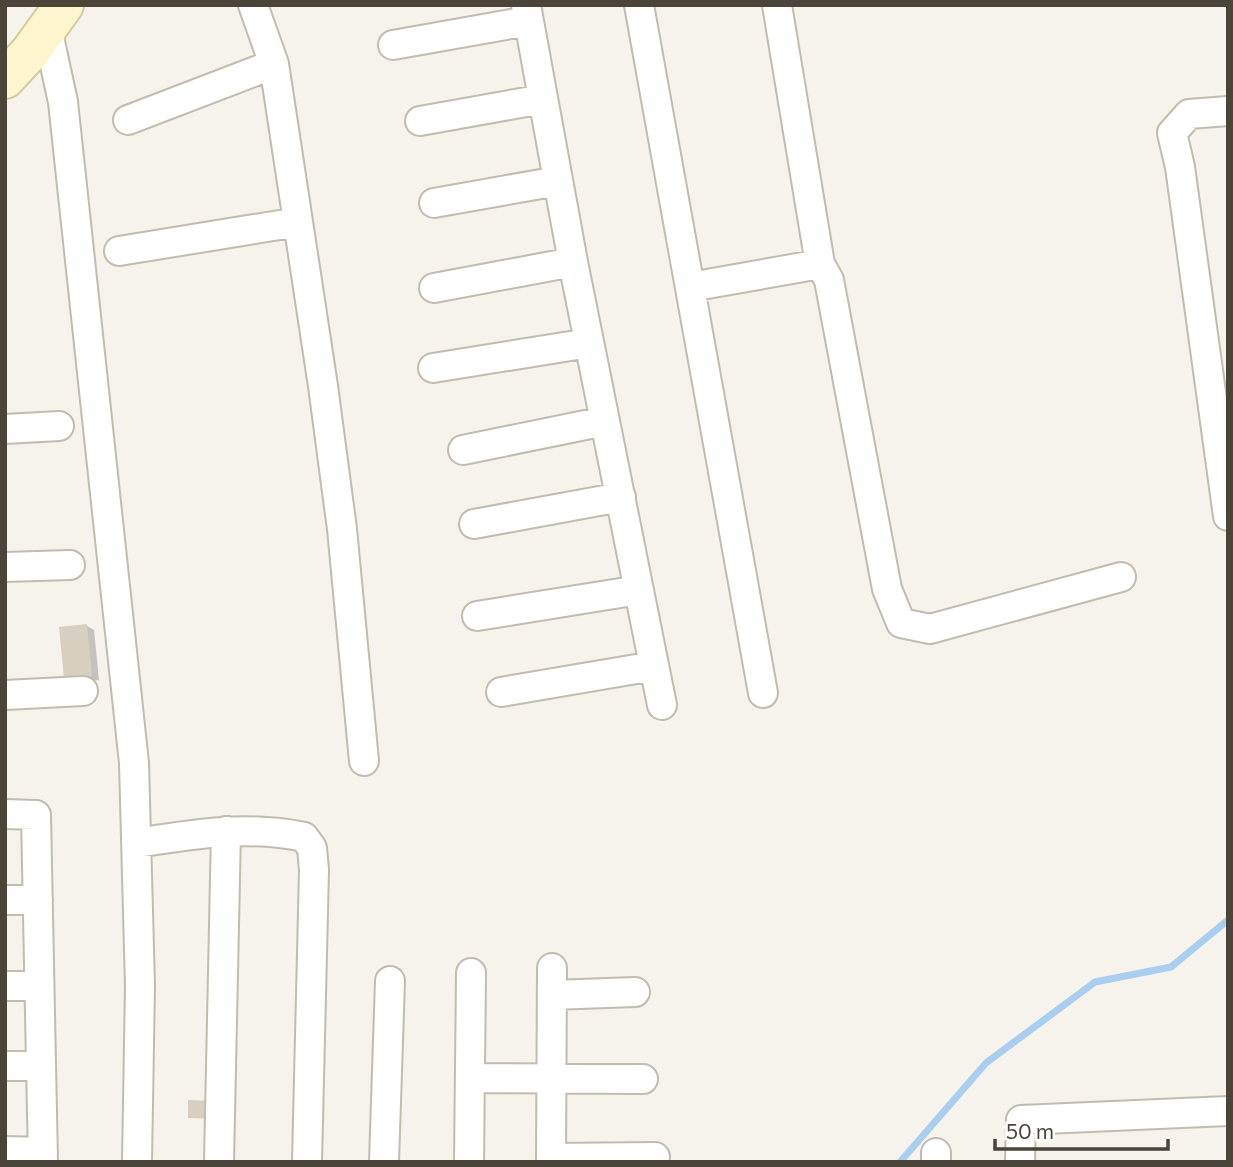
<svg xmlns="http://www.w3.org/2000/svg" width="1233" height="1167" viewBox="0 0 1233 1167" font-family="Commissioner,sans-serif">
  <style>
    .shadow { fill: #0003 }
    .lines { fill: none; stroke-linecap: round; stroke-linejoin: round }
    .stream { stroke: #aaceef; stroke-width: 7 }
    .building { fill: #d7d0c1 }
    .street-casing { stroke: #c1bcae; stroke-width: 32 }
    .secondary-casing { stroke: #d3c99c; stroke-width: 42 }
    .street { stroke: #fff; stroke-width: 28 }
    .secondary { stroke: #fdf5cd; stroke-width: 38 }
  </style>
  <rect width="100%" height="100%" fill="#f5f3eb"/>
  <path class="shadow" d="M87 626 94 630 99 680 74 683Z"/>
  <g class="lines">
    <path class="stream" d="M900 1162 986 1063 1095 982 1171 967 1228 920"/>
  </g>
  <path class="building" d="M87 624 92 676 64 679 59 627Z
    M188 1100 216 1101V1119L188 1118Z"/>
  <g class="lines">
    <defs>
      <path id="street" d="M253 5 274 64 323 386 342 529 364 761
        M526 5 573 262 662 705
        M639 5 763 693
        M777 5 820 264 829 280 887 589 901 623 930 629 1121 577
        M47 28 63 102 134 763 140 986 137 1162
        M393 45 528 21
        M1228 111 1189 114 1172 133 1180 167 1228 516
        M128 120 274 64
        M420 121 543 99
        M434 203 558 181
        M119 251 298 222
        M690 287 820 264
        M434 288 573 262
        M433 368 589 343
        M5 429 59 426
        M463 450 605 421
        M474 524 621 497
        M5 567 70 565
        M477 616 639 590
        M501 692 654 666
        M5 695 83 691
        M5 814 36 815 43 1162
        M137 843C194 834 247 825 304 837L312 848 314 870 307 1162
        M5 900H38
        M5 986H39
        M552 995 635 992
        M5 1066H41
        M470 1078 643 1079
        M5 1151 43 1152
        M936 1153V1162
        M551 1158 655 1157
        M219 1162 226 831
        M384 1162 390 981
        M469 1162 471 973
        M551 1162 552 968
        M1020 1162 1021 1120 1228 1111"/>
      <path id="secondary" d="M5 79 30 52 64 5"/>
    </defs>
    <use href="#street" class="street-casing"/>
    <use href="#secondary" class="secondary-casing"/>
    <use href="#street" class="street"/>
    <use href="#secondary" class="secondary"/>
  </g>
  <rect width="1233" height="1167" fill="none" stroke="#4a4439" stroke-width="14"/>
  <path d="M995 1139v10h173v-10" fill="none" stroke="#4a4439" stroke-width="3.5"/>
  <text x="1006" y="1139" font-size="21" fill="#4a4439" stroke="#ffffff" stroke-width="5" paint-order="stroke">50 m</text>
</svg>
